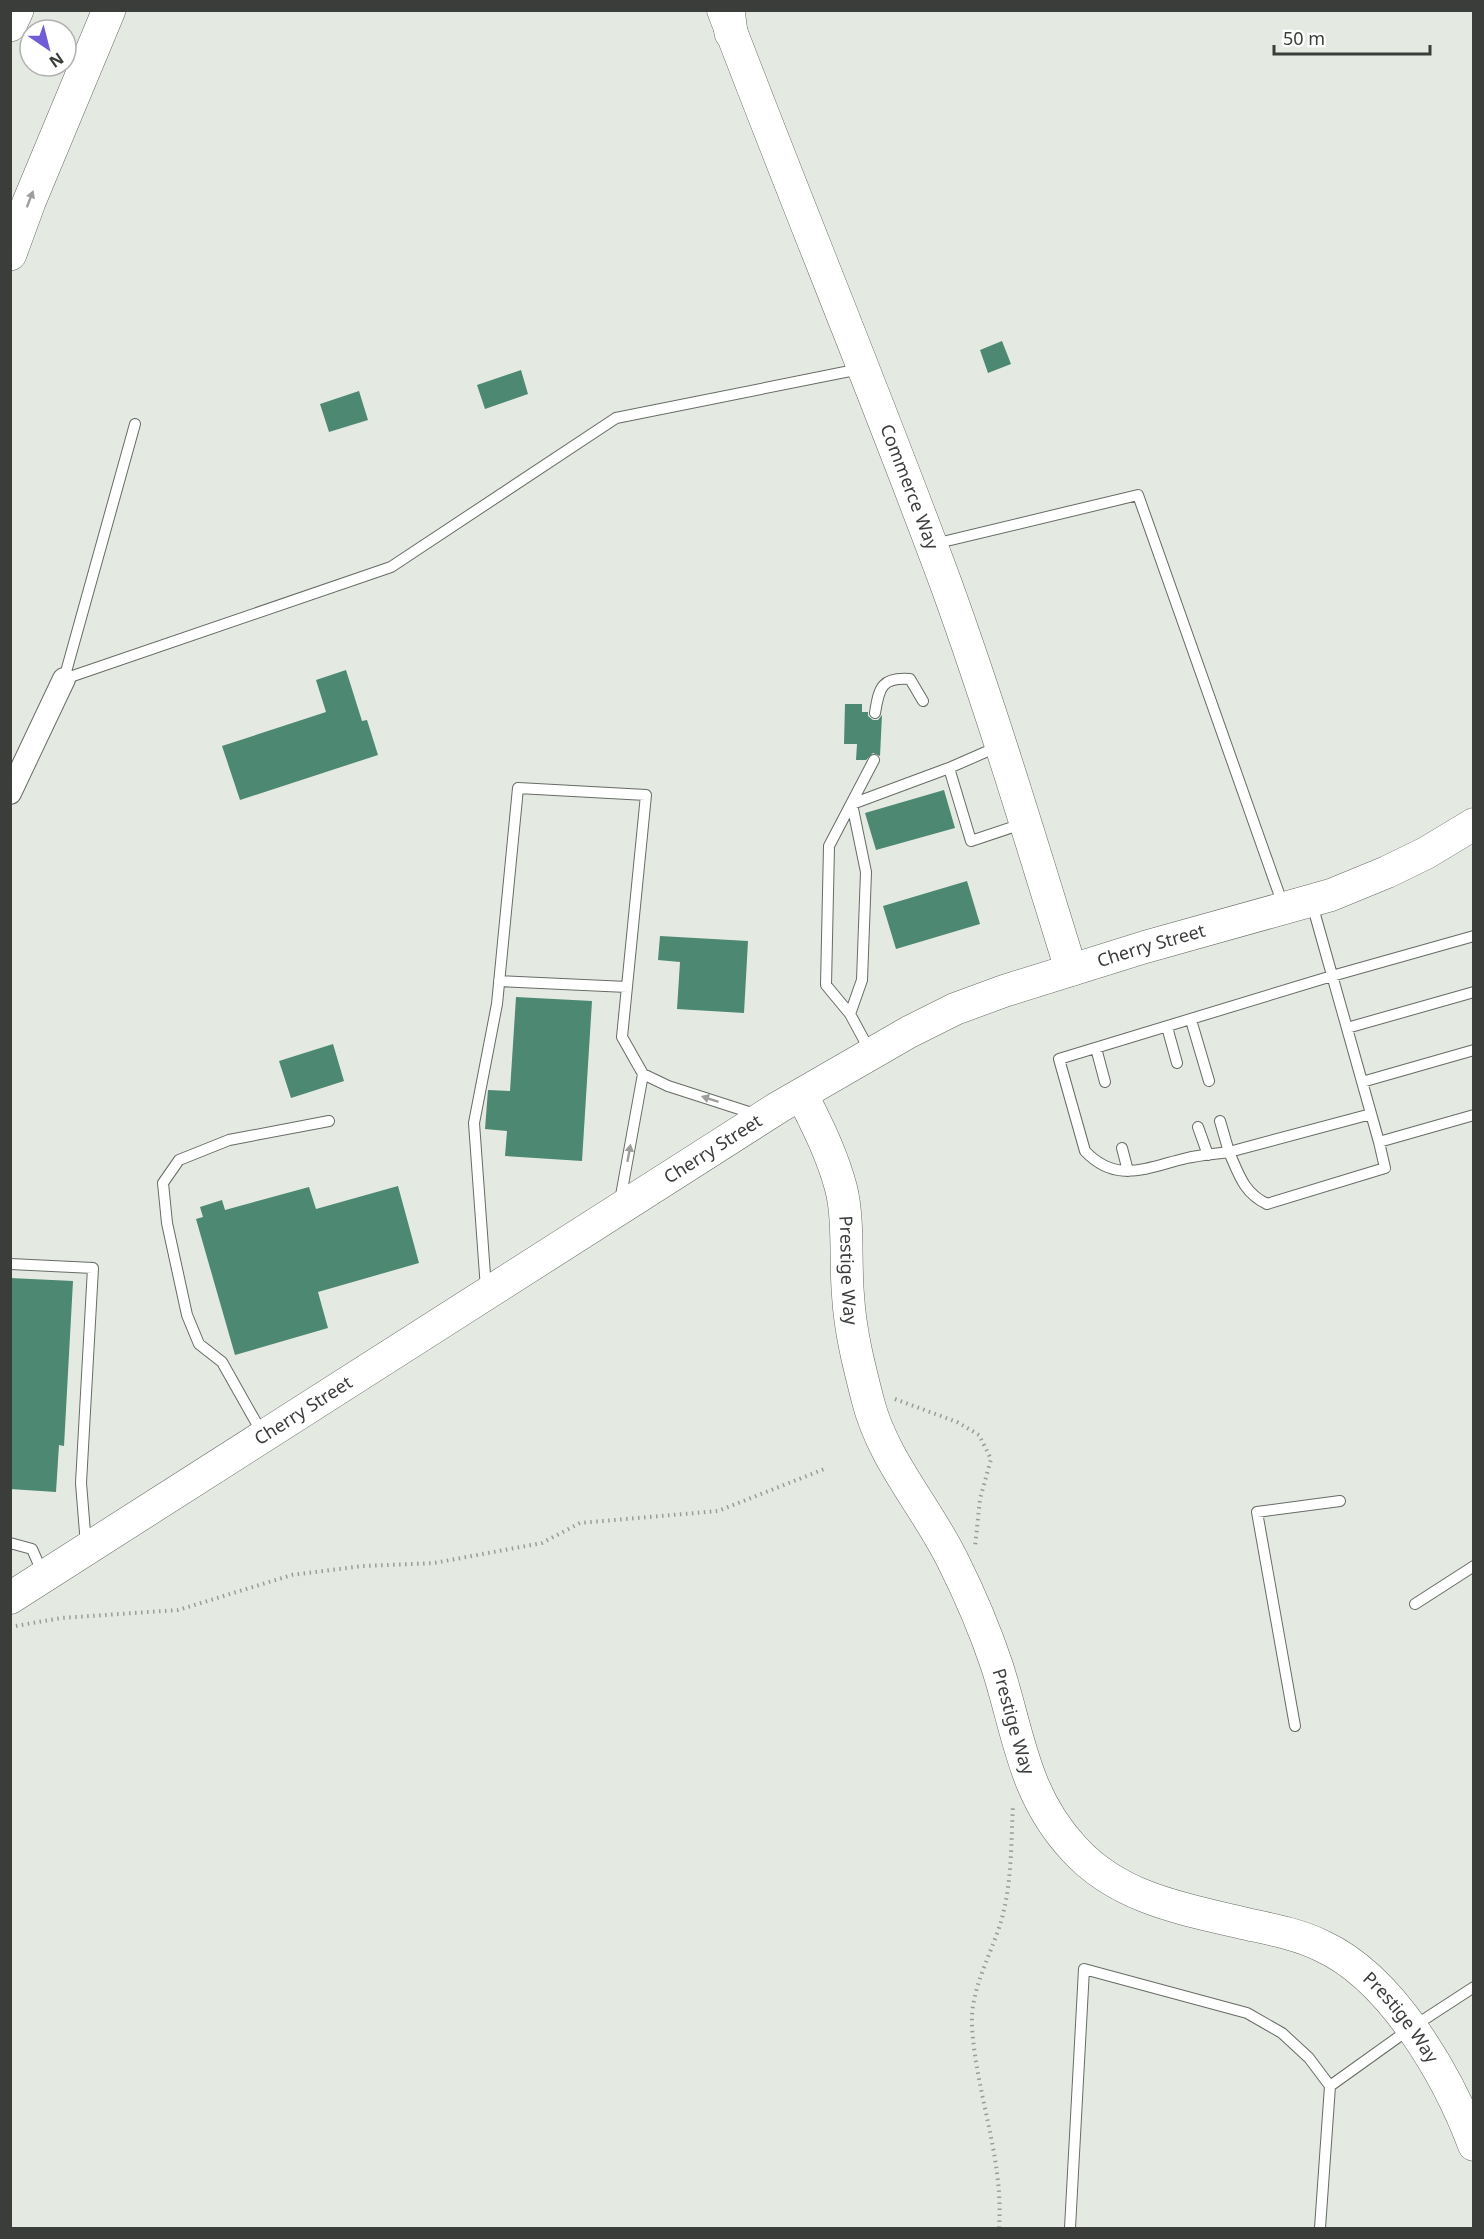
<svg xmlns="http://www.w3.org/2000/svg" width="1484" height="2239" viewBox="0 0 1484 2239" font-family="'Noto Sans',sans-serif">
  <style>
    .building { fill: #4c8872 }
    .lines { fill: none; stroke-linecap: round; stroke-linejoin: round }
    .lane-casing { stroke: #666c64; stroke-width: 12 }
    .street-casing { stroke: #666c64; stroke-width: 24 }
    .secondary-casing { stroke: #666c64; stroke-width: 33 }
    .highway-casing { stroke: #666c64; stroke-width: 34 }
    .path { stroke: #989d97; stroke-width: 4; stroke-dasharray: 1.5 4.5; stroke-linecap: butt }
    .lane { stroke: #fff; stroke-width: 10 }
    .street { stroke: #fff; stroke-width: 22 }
    .secondary { stroke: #fff; stroke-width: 32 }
    .highway { stroke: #fff; stroke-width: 33 }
    .oneway { fill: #9c9e9c }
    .labels { text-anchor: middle; stroke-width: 6; stroke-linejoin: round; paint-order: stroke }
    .street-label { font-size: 18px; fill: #3a3d3a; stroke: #fff }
  </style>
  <rect width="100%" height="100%" fill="#e4eae2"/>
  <path class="building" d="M1002 341 1011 364 988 373 980 350Z
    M521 370 528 394 485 409 477 385Z
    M359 391 368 420 329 432 320 404Z
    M346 670 362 721 367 720 378 755 240 800 222 746 326 712 316 680Z
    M845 704H862V712H868V716L873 720H878L882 715 880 756 873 753 866 760H856L857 744H844Z
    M944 790 955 828 876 850 865 813Z
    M967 881 980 924 896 949 883 906Z
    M660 936 748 941 744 1013 677 1009 680 962 658 960Z
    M516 997 592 1001 582 1161 505 1156 507 1131 485 1129 488 1090 510 1091Z
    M333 1044 344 1081 291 1098 279 1061Z
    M398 1186 419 1263 318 1292 328 1328 235 1355 196 1219 203 1217 200 1207 222 1200 225 1210 309 1187 316 1209Z
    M10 1278 73 1281 64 1446 59 1445 56 1492 10 1489Z"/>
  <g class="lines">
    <defs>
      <path id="lane" d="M934 544 1138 495 1283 905
        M64 679 391 567 616 418 860 369
        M64 679 135 424
        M875 713C879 687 882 677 910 679L923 701
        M997 747 949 768 971 841 1022 824
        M1312 904 1379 1142 1385 1168 1267 1204C1244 1193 1239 1175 1229 1152L1371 1114
        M499 981 627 987
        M850 1014 826 985 829 846 874 760
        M1191 1020 1209 1081
        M1167 1027 1177 1063
        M1347 1028 1474 992
        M1096 1048 1105 1082
        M870 1051 850 1014 862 980 866 872 852 804 949 768
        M1362 1082 1474 1050
        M1220 1121 1229 1152C1215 1154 1200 1155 1187 1158 1148 1167 1117 1185 1085 1151L1059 1059 1332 976 1474 936
        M1198 1127 1208 1155
        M1379 1142 1474 1115
        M1122 1148 1128 1171
        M620 1201 643 1074
        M10 1264 93 1268 81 1483 86 1545
        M486 1289 474 1123 497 1004 518 788 646 795 622 1037 643 1074 668 1086 758 1115
        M262 1433 222 1362 199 1344 187 1315 167 1223 163 1183 179 1160 229 1140 329 1121
        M10 1543 32 1549 43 1574
        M1415 1604 1474 1566
        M1295 1726 1257 1512 1340 1501
        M1330 2086 1411 2028 1474 1987
        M1070 2228 1084 1969 1247 2013 1282 2033 1309 2058 1330 2086 1320 2228"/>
      <path id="street" d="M10 793 64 679"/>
      <g id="secondary">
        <path id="s1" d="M723 10C796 202 875 392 946 584 992 711 1031 841 1071 970"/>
        <path id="s2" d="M802 1095C817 1125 832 1154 841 1188 849 1219 845 1262 848 1295 850 1331 859 1366 868 1401 883 1460 926 1506 953 1561 970 1595 985 1630 997 1666 1019 1734 1023 1795 1075 1850 1121 1900 1188 1910 1251 1925 1275 1930 1300 1935 1322 1946 1392 1978 1448 2076 1474 2145"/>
        <path id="s3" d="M10 1598 779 1107 909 1032 955 1009 1004 991 1145 947 1331 895 1387 872 1426 853 1474 824"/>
      </g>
      <path id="highway" d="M728 10 731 33
        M10 25 17 10
        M10 254 29 202 109 10"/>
    </defs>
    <use href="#lane" class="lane-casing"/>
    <use href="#street" class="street-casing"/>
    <use href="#secondary" class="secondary-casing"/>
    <use href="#highway" class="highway-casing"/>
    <path class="path" d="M895 1399 957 1422 979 1435 991 1459 980 1499 975 1547
      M10 1627 61 1618 178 1610 292 1575 363 1566 434 1563 542 1543 580 1523 718 1511 827 1468
      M999 2228C1004 2158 976 2095 972 2026 970 1988 992 1954 1002 1918 1012 1881 1011 1842 1013 1805"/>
    <use href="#lane" class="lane"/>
    <use href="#street" class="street"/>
    <use href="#secondary" class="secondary"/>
    <use href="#highway" class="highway"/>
  </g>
  <defs><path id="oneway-solid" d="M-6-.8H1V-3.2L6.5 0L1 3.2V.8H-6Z" transform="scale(1.5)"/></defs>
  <g class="oneway">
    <use href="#oneway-solid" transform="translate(30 199) rotate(-69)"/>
    <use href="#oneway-solid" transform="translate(710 1099) rotate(-162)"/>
    <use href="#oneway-solid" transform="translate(629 1153) rotate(-80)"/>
  </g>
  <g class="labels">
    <g class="street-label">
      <text dy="6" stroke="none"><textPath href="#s1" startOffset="512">Commerce Way</textPath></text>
      <text dy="6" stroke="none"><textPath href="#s3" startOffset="1320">Cherry Street</textPath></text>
      <text dy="6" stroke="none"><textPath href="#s3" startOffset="834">Cherry Street</textPath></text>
      <text dy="6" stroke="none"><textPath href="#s2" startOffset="184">Prestige Way</textPath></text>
      <text dy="6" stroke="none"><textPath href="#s3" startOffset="348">Cherry Street</textPath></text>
      <text dy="6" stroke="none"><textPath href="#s2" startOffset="670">Prestige Way</textPath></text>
      <text dy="6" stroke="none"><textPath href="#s2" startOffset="1191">Prestige Way</textPath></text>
    </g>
  </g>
  <rect width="1484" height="2239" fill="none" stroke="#3a3d3a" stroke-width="24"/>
  <g transform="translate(48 48) rotate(145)"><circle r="28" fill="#ffffff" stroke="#b0b1b0" stroke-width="1.5"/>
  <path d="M0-4.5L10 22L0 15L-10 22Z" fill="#715cd7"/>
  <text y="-9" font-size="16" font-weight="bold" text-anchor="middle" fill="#3a3d3a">N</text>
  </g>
  <path d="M1274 45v9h156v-9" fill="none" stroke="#3a3d3a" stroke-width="3"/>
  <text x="1283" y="45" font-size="18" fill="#3a3d3a" stroke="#ffffff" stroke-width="4.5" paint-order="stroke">50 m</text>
</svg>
